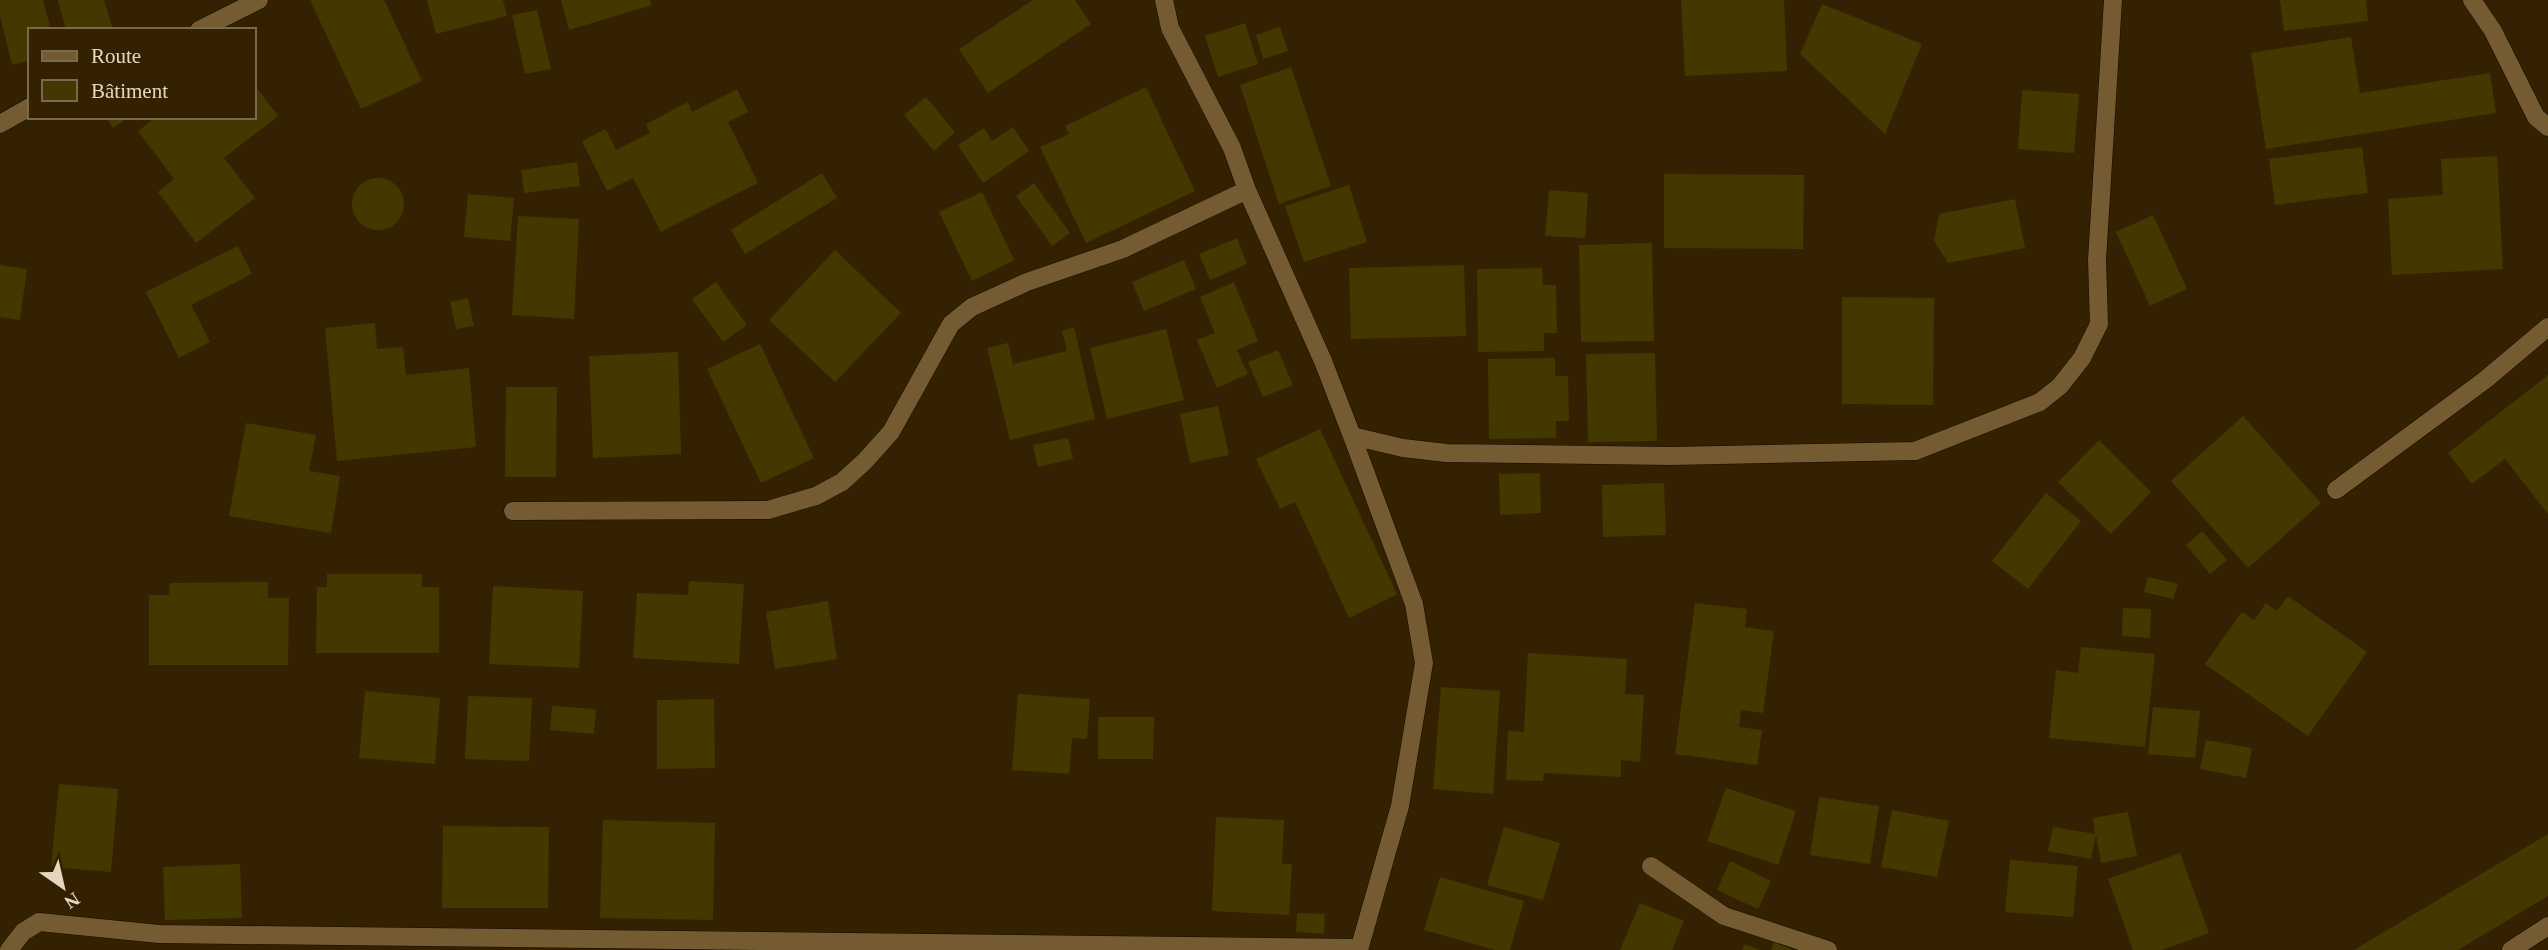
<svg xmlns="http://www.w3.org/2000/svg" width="2548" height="950" viewBox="0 0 2548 950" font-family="Georgia,serif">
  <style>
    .building { fill: #433900 }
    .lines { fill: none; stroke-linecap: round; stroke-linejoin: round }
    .minor-casing { stroke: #170b00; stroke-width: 19 }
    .minor { stroke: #745b31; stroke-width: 18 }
  </style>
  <rect width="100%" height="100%" fill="#332101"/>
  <path class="building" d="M0 0H43L51 30H30V60L12 65 0 16Z
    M58 0H104L113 30H66Z
    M310 0H384L422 81 361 109Z
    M427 0H503L507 16 436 34Z
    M561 0H650L652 5 569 30Z
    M1033 0H1075L1091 24 988 93 959 49Z
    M1681 0H1784L1787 71 1685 76Z
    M2280 0H2366L2368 21 2284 31Z
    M1822 4 1922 44 1885 134 1800 54Z
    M537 10 551 69 525 74 512 15Z
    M1245 23 1258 64 1218 77 1205 36Z
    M1280 27 1288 51 1263 59 1256 35Z
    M2351 37 2360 93 2490 73 2496 113 2266 149 2251 53Z
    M1291 67 1331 186 1279 204 1240 85Z
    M254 84 278 116 224 158 255 198 196 243 158 192 174 179 138 131 156 117H254Z
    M1146 87 1195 191 1086 243 1040 147 1069 134 1065 126Z
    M737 89 748 112 728 122 758 183 661 232 633 178 607 191 582 141 606 129 616 150 650 133 646 124 688 102 692 112Z
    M2022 90 2079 94 2074 153 2018 149Z
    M926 97 955 132 934 151 904 115Z
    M106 117H129L113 128Z
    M1013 127 1029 151 983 183 958 145 984 128 992 141Z
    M2362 147 2368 193 2275 205 2269 159Z
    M2497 156 2503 269 2392 275 2388 199 2443 195 2441 159Z
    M577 162 580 186 524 193 521 170Z
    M822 173 837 198 745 254 731 230Z
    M1664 174 1804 175 1803 249 1664 248Z
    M352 204a26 26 0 1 1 52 0a26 26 0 1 1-52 0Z
    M1034 183 1070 233 1052 246 1016 196Z
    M1349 185 1367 242 1304 262 1285 206Z
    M1549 190 1588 193 1585 238 1545 236Z
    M982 192 1014 260 972 281 939 212Z
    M468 194 514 198 510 241 464 237Z
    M2015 199 2025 248 1948 263 1934 241 1939 214Z
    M2153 215 2187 289 2150 306 2116 232Z
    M518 216 579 219 574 319 512 315Z
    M1237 238 1247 264 1210 280 1199 254Z
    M1652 243 1654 341 1581 342 1579 245Z
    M238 246 252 274 191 305 210 342 179 358 146 292Z
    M835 250 901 313 835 382 769 320Z
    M1184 260 1196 289 1144 311 1132 282Z
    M0 265 27 269 20 320 0 317Z
    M1464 265 1466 336 1351 339 1349 268Z
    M1542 268 1543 285H1556L1557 333H1544V351L1478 352 1477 269Z
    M716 282 747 325 723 342 692 299Z
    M1234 282 1258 341 1237 350 1248 374 1217 388 1197 340 1215 333 1200 297Z
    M1842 297 1934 298 1933 405 1842 404Z
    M468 298 474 326 456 329 450 302Z
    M375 323 377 349 403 347 406 375 469 368 476 447 337 461 325 328Z
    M1074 327 1095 419 1010 440 987 348 1008 343 1013 364 1067 351 1062 331Z
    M1166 329 1184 400 1107 419 1090 348Z
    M760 344 814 458 761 483 707 369Z
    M1278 350 1293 385 1263 397 1248 362Z
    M678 352 681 454 593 458 589 356Z
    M1655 353 1657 441 1588 442 1586 354Z
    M1555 358V376H1568L1569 421H1556V438L1489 439 1488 359Z
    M2548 375V514L2505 459 2472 484 2448 453Z
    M506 387H557L556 477H505Z
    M1218 406 1229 455 1190 463 1180 414Z
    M2243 416 2321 503 2248 568 2171 481Z
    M246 423 316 435 309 471 340 476 331 533 229 516Z
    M1320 429 1397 594 1349 618 1295 502 1280 509 1256 459Z
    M1068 438 1073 459 1038 467 1033 445Z
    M2099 440 2151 492 2111 534 2058 482Z
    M1540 473 1541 513 1500 515 1499 474Z
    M1664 483 1666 535 1603 537 1602 485Z
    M2046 493 2081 521 2028 589 1992 561Z
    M2202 531 2227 560 2210 574 2186 545Z
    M327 574H422V587H439V653H316L317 587H327Z
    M2148 577 2178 584 2173 599 2144 592Z
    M689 581 744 584 739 664 633 658 637 593 688 595Z
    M268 582V598H289L288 665H149V595H169L170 583Z
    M493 586 583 591 579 668 489 664Z
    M2288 596 2367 652 2308 736 2205 664 2242 612 2254 620 2266 603 2277 611Z
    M828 601 837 659 775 669 766 612Z
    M1695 603 1747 609 1745 627 1774 631 1763 713 1741 710 1739 727 1762 730 1757 765 1675 754Z
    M2123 608 2151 609 2150 638 2122 636Z
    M2081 647 2155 654 2145 747 2049 738 2056 670 2078 673Z
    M1528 653 1627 659 1625 694 1644 695 1640 762 1621 760V777L1544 773 1543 781 1506 780 1508 731 1524 732Z
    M1441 687 1500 691 1493 794 1433 789Z
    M365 691 440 698 435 764 359 758Z
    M1018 694 1090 699 1087 739 1072 738 1069 774 1012 770Z
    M468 696 532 698 529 761 465 759Z
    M714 699 715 768 657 769V700Z
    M552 706 596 709 594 734 550 730Z
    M2153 707 2200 711 2195 758 2148 754Z
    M1098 717H1154L1153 759H1098Z
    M2206 740 2252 748 2246 778 2200 769Z
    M59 784 118 789 111 872 51 867Z
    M1726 788 1796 811 1778 865 1707 841Z
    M1819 797 1879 806 1870 864 1810 855Z
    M1892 810 1949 821 1937 877 1881 867Z
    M2128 812 2137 856 2101 863 2096 835 2091 859 2048 851 2053 827 2095 834 2093 818Z
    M1216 817 1284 820 1282 864H1292L1289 915 1212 911Z
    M603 820 715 823 713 920 600 918Z
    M443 826 549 827 548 908H442Z
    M1504 827 1560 843 1543 900 1487 885Z
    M2548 834V896L2458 950H2354Z
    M2180 853 2209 933 2162 950H2133L2108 879Z
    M2010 860 2078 866 2073 917 2005 912Z
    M1730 861 1771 881 1758 909 1717 890Z
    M240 864 242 918 165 920 163 867Z
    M1440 877 1524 901 1510 950H1495L1424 930Z
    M1640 903 1684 921 1672 950H1620Z
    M1297 913 1325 914 1324 934 1296 932Z
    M1774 942 1793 950H1771Z
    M1745 944 1759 950H1742Z"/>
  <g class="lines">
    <defs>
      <path id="minor" d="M2472 0 2493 31 2536 117 2548 127
        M199 30 259 0
        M0 124 30 107
        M1247 190 1323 361 1352 436 1414 604 1424 663 1400 806 1359 950
        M1352 436 1403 448 1446 453 1671 456 1915 451 2040 402 2060 386 2082 358 2099 324 2097 260 2113 0
        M2336 490 2485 380 2548 327
        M513 511 768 510 816 496 842 482 865 461 891 432 951 324 972 307 1027 282 1123 249 1247 190 1232 148 1170 28 1164 0
        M1651 866 1724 916 1828 950
        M9 950 23 932 39 922 159 934 1359 948
        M2511 950 2548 926"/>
    </defs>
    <use href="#minor" class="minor-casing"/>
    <use href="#minor" class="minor"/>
  </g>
  <rect x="28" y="28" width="228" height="91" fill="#332101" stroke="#7a694d" stroke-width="2"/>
  <rect x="42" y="51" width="35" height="10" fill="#745b31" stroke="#7a694d" stroke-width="2"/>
  <text x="91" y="63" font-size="21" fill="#e5d6c0">Route</text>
  <rect x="42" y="80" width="35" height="21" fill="#433900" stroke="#7a694d" stroke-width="2"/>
  <text x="91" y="98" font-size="21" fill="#e5d6c0">Bâtiment</text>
  <g transform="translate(63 887) rotate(146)" stroke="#332101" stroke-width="5" paint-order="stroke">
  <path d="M0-5L12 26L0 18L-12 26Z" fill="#e5d6c0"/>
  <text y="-10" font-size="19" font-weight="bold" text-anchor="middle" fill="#e5d6c0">N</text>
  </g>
</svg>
